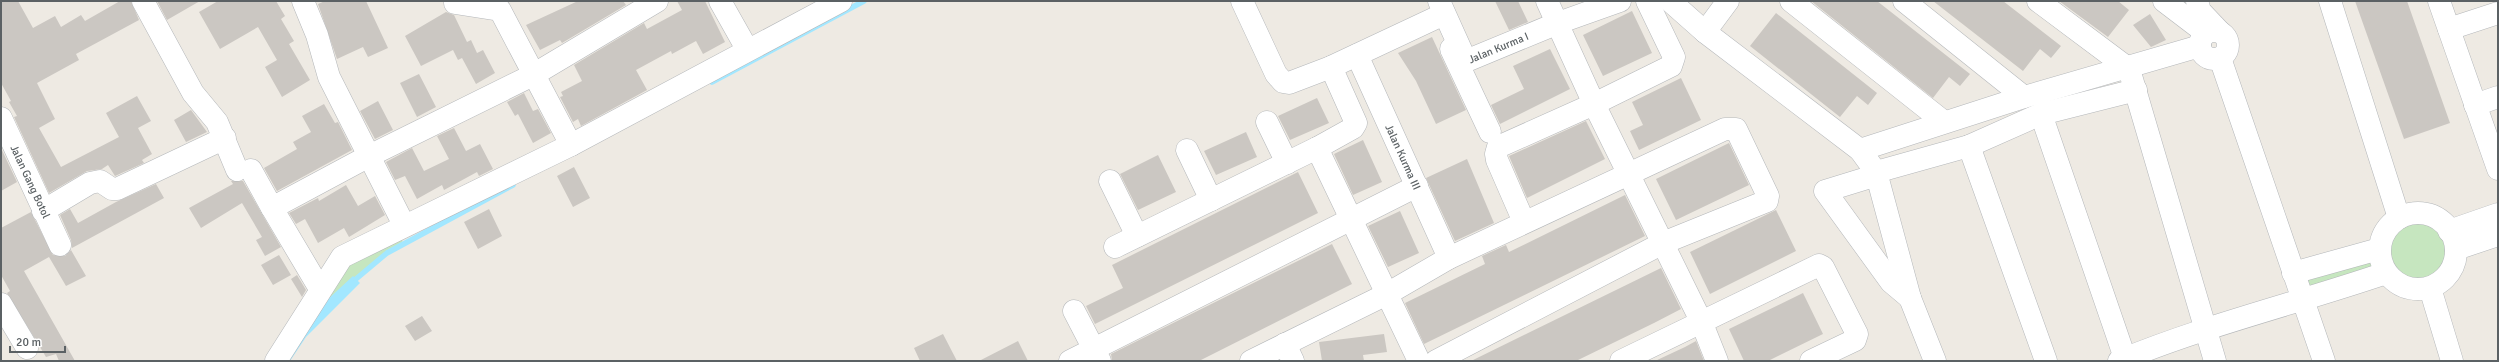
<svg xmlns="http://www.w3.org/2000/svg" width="2499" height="362" viewBox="0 0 2499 362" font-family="Signika,sans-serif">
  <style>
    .green { fill: #c6e6bf }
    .water { fill: #a2e7ff }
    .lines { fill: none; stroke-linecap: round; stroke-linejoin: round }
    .stream { stroke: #a2e7ff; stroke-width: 5.5 }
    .building { fill: #cbc7c2 }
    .minor-casing { stroke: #b4b7ba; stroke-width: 23 }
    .minor { stroke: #fff; stroke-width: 22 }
    .labels { text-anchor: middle; stroke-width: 3; stroke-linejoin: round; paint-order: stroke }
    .street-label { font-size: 11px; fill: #5b6164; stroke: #fff }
  </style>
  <rect width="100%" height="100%" fill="#eeeae3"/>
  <path class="green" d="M2411 212C2495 222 2441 330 2386 273L2302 301 2293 273 2379 249C2384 230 2393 220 2411 212Z
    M404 225 402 244 387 253 356 279 353 277 311 315 342 257Z"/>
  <path class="water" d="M353 276 360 283 306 337 290 361H276L311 315Z"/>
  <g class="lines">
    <path class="stream" d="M712 82 864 1
      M356 279 387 253 513 185"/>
  </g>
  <path class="building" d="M1 1H18L33 28 55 16 61 27 81 15 85 21 120 1H131L139 20 76 54 79 60 37 83 55 119 39 128 61 167 119 137 106 113 137 96 151 121 138 128 152 154 142 160 144 163 115 176 108 165 102 169 87 171 49 193 14 117 17 116 9 102 11 101 1 83Z
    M157 1H200L167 20Z
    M218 1H276L285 16 281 19 294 41 289 44 310 80 282 97 265 67 277 60 258 27 220 49 199 12Z
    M325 1H366L388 48 368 57 363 47 337 59 318 4Z
    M578 1H623L626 5 562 43 560 40 540 50 526 25Z
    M677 1H705L725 42 703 54 696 41 672 54 671 51 636 70 647 90 581 126 578 119 573 122 560 97 563 96 561 92 582 81 574 65 644 23 647 29 682 10Z
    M1495 1H1518L1528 22 1509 30Z
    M1811 1H1877L1970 74 1960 86 1949 77 1933 98Z
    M1933 1H2003L2061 46 2051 58 2040 49 2023 71Z
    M2059 1H2118L2129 10 2108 37Z
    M2355 1H2407L2450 123 2404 139Z
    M1632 11 1652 53 1603 76 1583 35Z
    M446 12 454 15 467 42 471 40 477 53 483 50 495 73 476 84 462 58 458 60 453 50 421 66 405 36Z
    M1776 13 1877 93 1868 105 1857 96 1840 117 1750 46Z
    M2150 14 2166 40 2151 47 2133 25Z
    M1432 37 1466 110 1436 124 1416 81 1398 53Z
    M1550 49 1570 89 1500 124 1491 105 1524 89 1513 66Z
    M419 74 436 107 417 117 400 83Z
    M1681 78 1701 120 1639 150 1630 131 1643 125 1632 102Z
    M524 93 533 111 538 109 551 133 533 143 518 114 515 116 507 102Z
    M1317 98 1329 123 1290 140 1278 116Z
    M378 101 393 130 375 139 360 111Z
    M324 104 335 123 338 122 352 150 277 191 264 168 297 149 293 142 311 132 302 116Z
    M191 110 207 132 186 142 174 120Z
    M1586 121 1605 159 1527 198 1509 156Z
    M454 128 466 151 480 144 493 169 479 176 477 172 444 190 442 185 417 199 405 176 395 180 386 162 412 148 424 171 449 159 437 136Z
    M1246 132 1257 157 1216 175 1204 151Z
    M1363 140 1382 182 1353 195 1334 154Z
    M1729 143 1749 185 1676 220 1656 179Z
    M1 148 17 182 1 191Z
    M1158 155 1176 192 1138 210 1120 174Z
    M1467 159 1494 223 1455 241 1426 178Z
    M574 167 590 198 573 207 557 176Z
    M1298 172 1318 213 1095 324 1086 306 1123 288 1112 265Z
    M231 181H243L281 247 265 256 256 240 262 237 242 203 201 228 189 208 233 184Z
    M156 184 164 198 72 248 71 240 60 215 70 209 78 223 116 202Z
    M346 185 358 206 375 196 385 215 349 237 344 228 318 243 305 219 296 224 289 213 318 198 319 201Z
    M1625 195 1645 236 1424 344 1405 303 1485 264 1482 256 1506 245 1509 252Z
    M489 209 502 236 478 249 464 222Z
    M1776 210 1796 251 1710 294 1690 252Z
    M1400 211 1419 253 1388 267 1368 226Z
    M31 212 53 255 65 256 71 250 86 276 66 286 49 257 24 271 75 361H59L56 354 46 357 7 293 10 291 1 275V228Z
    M1332 244 1352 284 1199 361H1112L1111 354Z
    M279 255 291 275 273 285 261 265Z
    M1661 268 1681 309 1654 323 1576 361H1471Z
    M297 275 306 290 302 297 291 279Z
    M1803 293 1823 334 1768 361H1744L1729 329Z
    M422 316 432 331 415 341 405 326Z
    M943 334 957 361H920L914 348Z
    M1384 334 1387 352 1363 355 1364 361H1322L1319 342Z
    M1018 341 1028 361H979Z
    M1696 341 1704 361H1655L1685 347Z"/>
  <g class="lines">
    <defs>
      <g id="minor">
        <path d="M143 1 193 93 217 122 237 170"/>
        <path d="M303 1 317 35 329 77 404 225"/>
        <path d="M720 1 747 49"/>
        <path d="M1242 1 1276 74 1283 82 1289 83 1331 67 1444 14"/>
        <path id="s1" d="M1439 1 1466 61 1558 23 1620 1"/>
        <path d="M1547 1 1594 104 1701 321 1717 361"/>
        <path d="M1670 1 1705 32 1860 150 1876 172 1910 298 1935 361"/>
        <path d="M1791 1 1944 122"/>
        <path d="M1904 1 2024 97"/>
        <path d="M2038 1 2129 69"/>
        <path d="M2164 1 2206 33"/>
        <path d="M2197 1 2200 11 2219 31"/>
        <path d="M2330 1 2399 218"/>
        <path d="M2439 1 2498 169"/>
        <path d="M455 3 500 10 571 145"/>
        <path d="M2449 29 2498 13"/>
        <circle cx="2214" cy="45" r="14"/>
        <path d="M1705 32 1728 1"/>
        <path d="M1451 49 1490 132"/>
        <path id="s2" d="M1357 55 1449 258"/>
        <path d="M2220 58 2324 361"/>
        <path d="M2129 69 2215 361"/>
        <path d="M2475 105 2498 97"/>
        <path d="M2041 114 2126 361"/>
        <path id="s3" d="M1 118 60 245"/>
        <path d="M1267 122 1287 163"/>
        <path d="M1969 146 2046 361"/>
        <path d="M1317 148 1419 361"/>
        <path d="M1187 150 1211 200"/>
        <path d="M1860 150 2024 97 2200 46"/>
        <path d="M251 170 272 208 369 156 533 75 657 1"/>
        <path d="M1876 172 1969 146 2041 114 2136 90"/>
        <path d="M1877 175 1825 191 1891 282 1910 298"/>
        <path d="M1110 181 1137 236"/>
        <path d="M272 208 320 289"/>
        <path d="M43 211 90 183 100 181 112 189H117L225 138"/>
        <circle cx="2418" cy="251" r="38"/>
        <path d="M1524 222 1497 160 1496 154 1498 147 1594 104 1671 66 1674 57 1647 1"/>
        <path d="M2449 231 2498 214"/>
        <path d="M1115 247 1317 148 1353 128 1356 123 1331 67"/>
        <path d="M2456 249 2498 235"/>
        <path d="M2293 273 2379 249"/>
        <path d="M2430 288 2452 361"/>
        <path d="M1 304 27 348"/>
        <path d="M1074 311 1100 361"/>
        <path d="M1285 344 1293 361"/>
        <path d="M276 361 342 257 571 145 841 1"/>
        <path d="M1070 361 1417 186"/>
        <path d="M1251 361 1387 294 1449 258 1725 129H1736L1768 196 1767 201 1663 243 1436 361"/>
        <path d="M1621 361 1819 265 1823 267 1857 334 1855 340 1811 361"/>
        <path d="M2119 361C2206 325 2298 303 2386 273"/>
      </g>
    </defs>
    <use href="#minor" class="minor-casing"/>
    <use href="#minor" class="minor"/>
  </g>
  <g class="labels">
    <g class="street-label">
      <text dy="4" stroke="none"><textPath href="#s1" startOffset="101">Jalan Kurma I</textPath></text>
      <text dy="4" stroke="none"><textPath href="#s2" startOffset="112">Jalan Kurma III</textPath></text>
      <text dy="4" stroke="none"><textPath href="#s3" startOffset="70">Jalan Gang Botol</textPath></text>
    </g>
  </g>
  <rect width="2499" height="362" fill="none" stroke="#5b6164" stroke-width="4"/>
  <path d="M10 346v6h55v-6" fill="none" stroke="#5b6164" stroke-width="2"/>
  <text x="16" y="346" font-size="12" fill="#5b6164" stroke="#ffffff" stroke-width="3" paint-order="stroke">20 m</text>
</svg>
